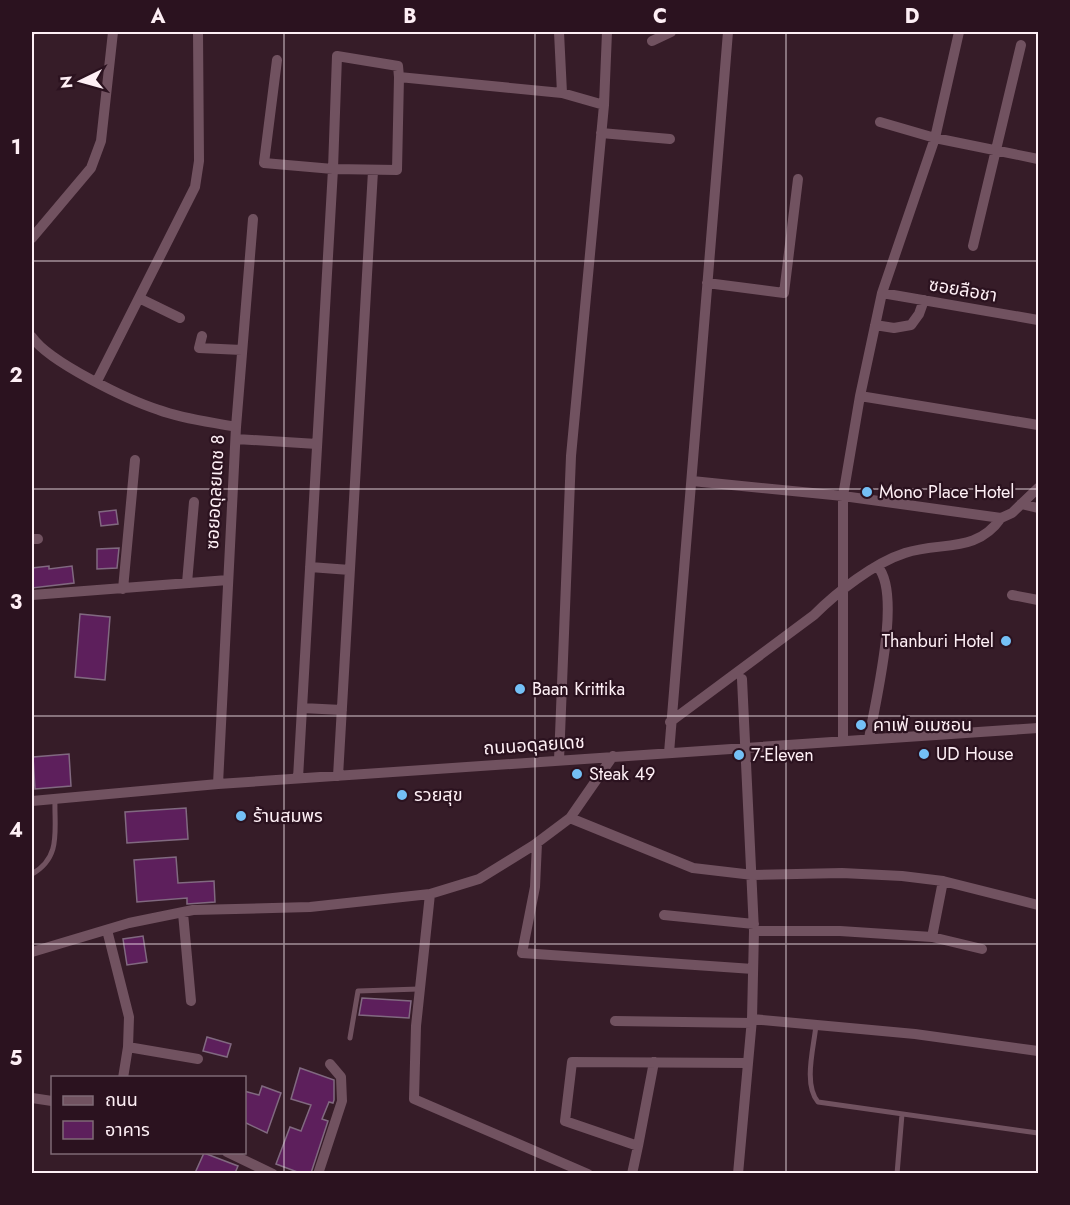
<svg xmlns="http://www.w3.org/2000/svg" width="1070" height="1205" viewBox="0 0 1070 1205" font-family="Jost,'Noto Sans Thai',sans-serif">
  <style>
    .building { fill: #5d1f5c; stroke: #816980; stroke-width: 1.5 }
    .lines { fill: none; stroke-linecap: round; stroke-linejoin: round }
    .service { stroke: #715260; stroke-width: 5 }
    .minor { stroke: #715260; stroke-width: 10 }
    .grid { fill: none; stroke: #feeff5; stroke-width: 1.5; stroke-opacity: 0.55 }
    .poi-dot { fill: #74c0f6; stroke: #2b121f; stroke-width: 2 }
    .labels { text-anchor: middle; stroke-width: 4.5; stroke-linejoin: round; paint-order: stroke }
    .street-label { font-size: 18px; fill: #feeff5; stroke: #2b121f }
    .poi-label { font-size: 18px; fill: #feeff5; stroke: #2b121f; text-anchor: start }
    .neatline { fill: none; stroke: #feeff5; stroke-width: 2 }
    .grid-label { font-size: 20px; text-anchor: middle; font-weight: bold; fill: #feeff5 }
  </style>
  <rect width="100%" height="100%" fill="#361c28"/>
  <path class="building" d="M116 510 118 524 101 526 99 512Z
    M119 548 117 568 97 569V549Z
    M49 566V569L72 566 74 583 32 588V568Z
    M80 614 110 617 105 680 75 677Z
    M69 754 71 786 35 789 33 757Z
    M186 808 188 839 127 843 125 812Z
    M176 857 178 883 214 881 215 902 187 904V898L137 902 134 860Z
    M143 936 147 962 127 965 123 939Z
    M362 998 411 1001 409 1018 359 1015Z
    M207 1037 231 1044 227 1057 203 1051Z
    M300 1068 334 1080V1100L333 1103 329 1102 322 1119 328 1121 311 1173H300L276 1164 290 1127 301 1131 311 1105 291 1099Z
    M262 1086 281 1093 267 1133 244 1122V1091L259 1095Z
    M204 1153 238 1166 235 1173H195Z"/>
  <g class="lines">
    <path class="service" d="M32 34V32
      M32 874C62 857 54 830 55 799
      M816 1025C814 1047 803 1084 818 1102L1038 1133
      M350 1038 358 991 419 989
      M897 1174 902 1114"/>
    <path class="minor" d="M559 32 562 93
      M652 41 671 32
      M277 60 264 163 333 169 397 170 399 77
      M880 122 935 138 1038 159
      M601 133 670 139
      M32 238 91 168 101 141 113 32
      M973 246 1021 45
      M707 283 784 293 798 179
      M882 293 1038 320
      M139 298 180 318
      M875 325 894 328 911 325 919 314 924 300
      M202 336 199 348 242 350
      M32 337C49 362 128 400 159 410 183 419 211 422 236 427L218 784
      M97 381 195 187 199 161 198 32
      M860 396 1038 425
      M236 427 253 219
      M236 439 317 444
      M692 481 843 496 1001 518 1012 513 1038 488
      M1021 504 1038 508
      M32 539H38
      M310 567 350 570
      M187 583 194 502
      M123 589 135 460
      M32 595 228 580
      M1012 595 1038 600
      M302 708 342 710
      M670 722 814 615C837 592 874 563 905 553 941 541 976 554 1001 518
      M869 739C875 702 902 595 878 567
      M843 740V496L860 396 882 293 935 138 959 32
      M669 753 728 32
      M559 760 571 456 604 105 607 32
      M338 776 373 171
      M298 778 333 169 337 56 398 66 399 77 562 93 604 105
      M32 801 218 784 1038 728
      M570 818 693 868 753 875 842 873 902 876 943 881 1038 905
      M537 843 535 887 522 953 753 969
      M430 894 416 1026 414 1099 588 1174
      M183 913 191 1001
      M664 915 754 924
      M107 930 129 1017 128 1047 123 1078
      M754 931H840L932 937 943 881
      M932 937 982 949
      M32 952 129 923 193 910 310 907 430 894 479 879 534 845 570 818 613 756
      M752 1019 915 1034 1038 1051
      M615 1021 752 1023
      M128 1047 198 1059
      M654 1062 638 1146 565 1121 572 1062 748 1063
      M32 1098 52 1101
      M227 1152 273 1174
      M318 1174 342 1101 341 1077 330 1064
      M632 1174 638 1146
      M738 1174 752 1019 754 931 742 679"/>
  </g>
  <path class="grid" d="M284 32V1174M535 32V1174M786 32V1174M32 261H1038M32 489H1038M32 716H1038M32 944H1038"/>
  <g class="poi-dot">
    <circle cx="867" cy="492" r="6"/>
    <circle cx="1006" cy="641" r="6"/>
    <circle cx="520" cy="689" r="6"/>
    <circle cx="861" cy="725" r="6"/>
    <circle cx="924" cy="754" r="6"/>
    <circle cx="739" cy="755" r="6"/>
    <circle cx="577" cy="774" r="6"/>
    <circle cx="402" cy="795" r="6"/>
    <circle cx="241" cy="816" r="6"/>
  </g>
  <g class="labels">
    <g class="street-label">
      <text transform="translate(963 290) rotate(10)" y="6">ซอยลือชา</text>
      <text transform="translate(215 492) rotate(-87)" y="6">ซอยอดุลยเดช 8</text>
      <text transform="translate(534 745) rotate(-4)" y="6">ถนนอดุลยเดช</text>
    </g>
    <g class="poi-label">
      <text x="879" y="498">Mono Place Hotel</text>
      <text x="994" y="647" text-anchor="end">Thanburi Hotel</text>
      <text x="532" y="695">Baan Krittika</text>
      <text x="873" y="731">คาเฟ่ อเมซอน</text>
      <text x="936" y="760">UD House</text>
      <text x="751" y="761">7-Eleven</text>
      <text x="589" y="780">Steak 49</text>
      <text x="414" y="801">รวยสุข</text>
      <text x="253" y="822">ร้านสมพร</text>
    </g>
  </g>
  <rect width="1070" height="1205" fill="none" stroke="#2b121f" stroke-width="66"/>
  <rect x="51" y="1076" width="195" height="78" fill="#2b121f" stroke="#7f6a75" stroke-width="1.5"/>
  <rect x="63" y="1096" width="30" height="9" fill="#715260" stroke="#7f6a75" stroke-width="1.5"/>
  <text x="105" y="1106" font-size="18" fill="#feeff5">ถนน</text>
  <rect x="63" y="1121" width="30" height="18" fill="#5d1f5c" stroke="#7f6a75" stroke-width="1.5"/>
  <text x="105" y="1136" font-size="18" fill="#feeff5">อาคาร</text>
  <g transform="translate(81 81) rotate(265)" stroke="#2b121f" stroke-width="4.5" paint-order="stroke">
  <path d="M0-4.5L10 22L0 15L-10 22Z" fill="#feeff5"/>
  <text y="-9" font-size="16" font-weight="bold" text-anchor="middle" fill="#feeff5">N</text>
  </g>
  <rect x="33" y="33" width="1004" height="1139" class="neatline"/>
  <g class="grid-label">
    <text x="158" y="23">A</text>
    <text x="410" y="23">B</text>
    <text x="660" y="23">C</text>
    <text x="912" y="23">D</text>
    <text x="16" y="154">1</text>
    <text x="16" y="382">2</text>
    <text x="16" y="609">3</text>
    <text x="16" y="837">4</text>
    <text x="16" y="1065">5</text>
  </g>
</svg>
